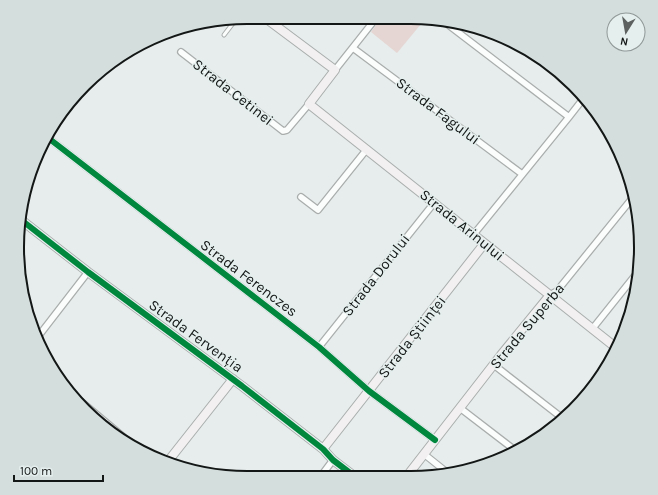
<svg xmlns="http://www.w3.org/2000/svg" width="658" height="495" viewBox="0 0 658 495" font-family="Karla,sans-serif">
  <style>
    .green { fill: #e5d6d3 }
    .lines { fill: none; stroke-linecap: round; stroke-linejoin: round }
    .lane-casing { stroke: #a9aead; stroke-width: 5 }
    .street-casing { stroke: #a9aead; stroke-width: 8 }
    .secondary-casing { stroke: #a9aead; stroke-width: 10 }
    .lane { stroke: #fbfcfc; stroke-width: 3 }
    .street { stroke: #fbfcfc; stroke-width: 5.5 }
    .secondary { stroke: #f2f0f0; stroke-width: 8 }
    .cycleway-casing { stroke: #e5efee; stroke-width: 8 }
    .cycleway { stroke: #00873e; stroke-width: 6 }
    .labels { text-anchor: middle; stroke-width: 3; stroke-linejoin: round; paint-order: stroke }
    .street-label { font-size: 15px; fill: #131716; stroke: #e5efee }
    .rim { fill: none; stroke: #131716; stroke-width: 2 }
  </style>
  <rect width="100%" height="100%" fill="#e7edec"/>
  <path class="green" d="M382 17H425L426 18 397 53 371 32Z"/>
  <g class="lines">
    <defs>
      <path id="lane" d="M224 35 237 18"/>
      <path id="street" d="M442 20 569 117
        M353 48 522 174
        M181 52 283 131 287 130 309 104
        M335 70 377 17
        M47 137 319 347 369 391 435 440
        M301 197 318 210 367 149
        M474 234 569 117 583 99
        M550 295 557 291 634 196
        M593 328 637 273
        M37 338 88 272
        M319 347 434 203
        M494 365 561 417
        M71 393 138 449
        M460 408 516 451
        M424 454 449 474
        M321 476 333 460"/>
      <path id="secondary" d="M264 17 335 70 309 104 614 346
        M20 219 88 272 242 386 323 449 333 460 354 476
        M323 449 484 244
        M169 460 233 379
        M407 476 501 355 550 295"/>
    </defs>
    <use href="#lane" class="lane-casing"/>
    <use href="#street" class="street-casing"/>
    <use href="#secondary" class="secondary-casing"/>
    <use href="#lane" class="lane"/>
    <use href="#street" class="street"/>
    <use href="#secondary" class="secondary"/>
    <defs>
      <path id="cycleway" d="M47 137 319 347 369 391 435 440
        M20 219 88 272 242 386 323 449 333 460 354 476"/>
    </defs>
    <use href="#cycleway" class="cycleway-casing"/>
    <use href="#cycleway" class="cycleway"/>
  </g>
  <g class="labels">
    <g class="street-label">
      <text transform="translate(233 92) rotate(38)" y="5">Strada Cetinei</text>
      <text transform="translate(438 111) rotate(37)" y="5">Strada Fagului</text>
      <text transform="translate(462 225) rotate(39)" y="5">Strada Arinului</text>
      <text transform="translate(376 275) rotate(-52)" y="5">Strada Dorului</text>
      <text transform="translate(249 278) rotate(37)" y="5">Strada Ferenczes</text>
      <text transform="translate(527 326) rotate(-50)" y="5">Strada Superba</text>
      <text transform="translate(196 336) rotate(36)" y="5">Strada Fervenția</text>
      <text transform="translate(412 337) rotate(-52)" y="5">Strada Științei</text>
    </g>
  </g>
  <path d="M0 0H658V495H0ZM247 24H411A223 223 0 0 1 634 247V248A223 223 0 0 1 411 471H247A223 223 0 0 1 24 248V247A223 223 0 0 1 247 24Z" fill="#d4dedd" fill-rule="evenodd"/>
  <path class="rim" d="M247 24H411A223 223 0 0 1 634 247V248A223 223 0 0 1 411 471H247A223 223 0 0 1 24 248V247A223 223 0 0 1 247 24Z"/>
  <g transform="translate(626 32) rotate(191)"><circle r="19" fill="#e5efee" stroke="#919998"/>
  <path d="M0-3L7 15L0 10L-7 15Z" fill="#5d6261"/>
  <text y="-6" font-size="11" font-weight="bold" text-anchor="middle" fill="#131716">N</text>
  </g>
  <path d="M14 475v6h89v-6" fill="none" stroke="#131716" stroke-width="2"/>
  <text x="20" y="475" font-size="12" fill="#131716" stroke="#e5efee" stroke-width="3" paint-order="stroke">100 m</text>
</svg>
